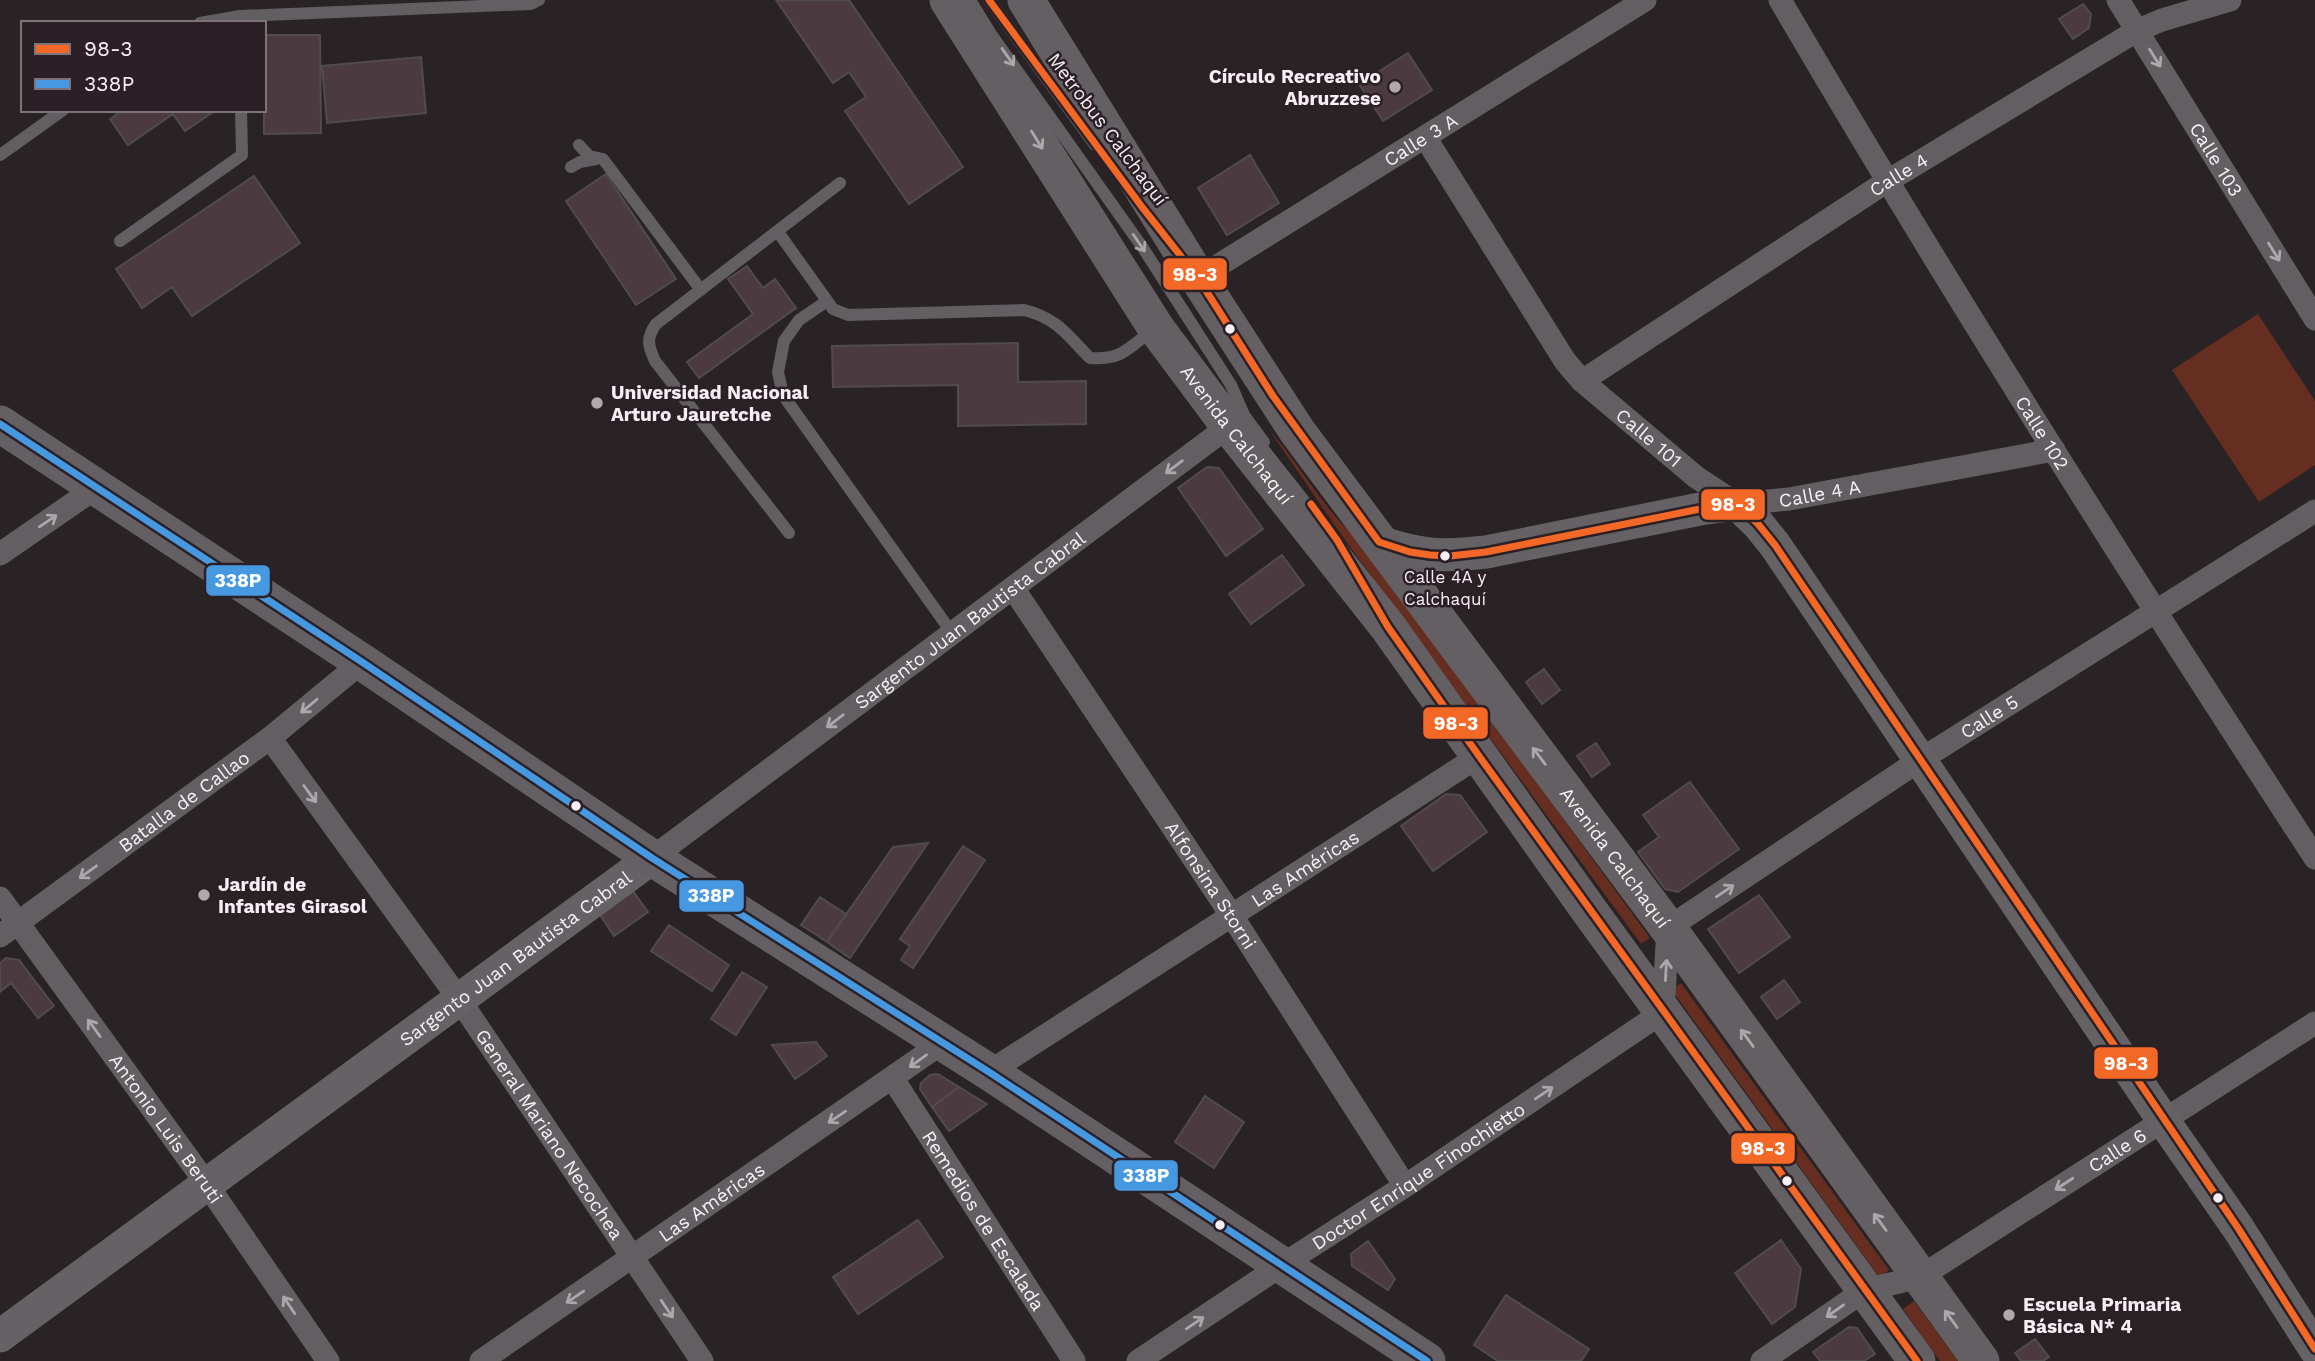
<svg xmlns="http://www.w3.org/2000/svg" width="2315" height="1361" viewBox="0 0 2315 1361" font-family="'Work Sans',sans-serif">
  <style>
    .green { fill: #662e20 }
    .building { fill: #4b3b41; stroke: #504b4d; stroke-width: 2 }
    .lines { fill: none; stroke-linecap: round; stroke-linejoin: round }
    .lane { stroke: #615f62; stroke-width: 12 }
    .street { stroke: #615f62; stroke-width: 23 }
    .secondary { stroke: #656265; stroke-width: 33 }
    .primary { stroke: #645f62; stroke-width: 37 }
    .bus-1-casing { stroke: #2c2027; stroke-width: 12 }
    .bus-2-casing { stroke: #2c2027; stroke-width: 12 }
    .bus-1 { stroke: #f36827; stroke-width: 7 }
    .bus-2 { stroke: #4699e1; stroke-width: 7 }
    .oneway { stroke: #aca7ab }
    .oneway2 { stroke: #aea7ab }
    .poi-dot { fill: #b0a8ac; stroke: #2c2027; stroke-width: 2.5 }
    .bus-dot { fill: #f8eff4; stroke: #2c2027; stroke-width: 2.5 }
    .labels { text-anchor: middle; stroke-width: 5; stroke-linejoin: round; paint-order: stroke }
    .bus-label { font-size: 17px; fill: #f8eff4; stroke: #2c2027 }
    .poi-label { font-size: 19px; font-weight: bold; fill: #f8eff4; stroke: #2c2027; text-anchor: start }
    .street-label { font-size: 19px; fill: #f8eff4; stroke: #2c2027 }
    .line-badge { stroke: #2c2027; stroke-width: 2.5 }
    .badge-label { font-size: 19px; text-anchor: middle; font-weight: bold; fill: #fff }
  </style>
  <rect width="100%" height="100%" fill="#292326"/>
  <path class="green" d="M2258 314 2315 401V465L2259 502 2172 370Z
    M1270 431C1302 467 1325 513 1362 543L1650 938 1641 944 1340 533Z
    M1681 983 1889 1270 1880 1278 1671 989Z
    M1914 1301 1958 1361H1940L1903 1309Z"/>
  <path class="building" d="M776 0H849L963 167 909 204 845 111 866 97 849 72 833 83Z
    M2083 4 2091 14 2089 28 2073 39 2059 19Z
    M264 35H320L321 133 264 134Z
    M1408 53 1432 90 1383 121 1359 84Z
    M421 57 426 113 327 123 322 66Z
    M123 110H216L185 131 173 114 128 145 110 119Z
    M1250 155 1279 203 1227 235 1198 188Z
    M606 174 676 279 636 305 566 201Z
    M254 176 300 243 192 316 172 287 142 308 116 269Z
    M747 266 763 288 775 279 796 308 699 378 687 362 753 314 728 279Z
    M1018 343V382L1086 381V424L958 426V385L833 387 832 346Z
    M1207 467 1219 468 1263 529 1226 556 1178 488Z
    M1282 555 1304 585 1251 624 1229 594Z
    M1544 669 1560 690 1542 704 1526 682Z
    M1596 743 1610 764 1592 777 1577 756Z
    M1690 782 1739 849 1678 892 1665 889 1638 852 1659 837 1643 815Z
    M1446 794 1460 795 1487 832 1433 871 1401 826Z
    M928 843 850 958 827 942 893 847Z
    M963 846 985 860 913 968 901 960 910 946 900 939Z
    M633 891 648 912 614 936 600 915Z
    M1759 895 1790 937 1739 973 1708 929Z
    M820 897 846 914 827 942 801 925Z
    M669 925 729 965 712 991 651 951Z
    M6 958 19 960 54 1006 38 1018 11 983 0 992V963Z
    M742 972 767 987 736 1035 711 1019Z
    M1784 980 1800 1002 1777 1019 1761 997Z
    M816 1042 827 1056 795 1079 772 1045Z
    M938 1074 959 1087 932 1107 920 1089 921 1083 930 1075Z
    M959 1087 987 1104 949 1131 932 1107Z
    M1205 1096 1244 1122 1214 1168 1175 1142Z
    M918 1220 943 1257 858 1314 833 1277Z
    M1781 1240 1801 1269 1795 1307 1772 1324 1735 1273Z
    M1368 1241 1395 1279 1388 1290 1352 1266 1351 1254Z
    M1506 1295 1589 1349 1581 1361H1498L1474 1345Z
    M1849 1327 1857 1328 1875 1354 1864 1361H1820L1813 1352Z
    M2035 1339 2049 1357 2043 1361H2021L2015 1353Z"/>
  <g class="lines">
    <path class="lane" d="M970 0 991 34 1143 248 1231 385 1244 415 1264 442
      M989 0 1095 145
      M200 23 240 16 531 4 539 0
      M579 145 589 156 603 159 701 290
      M0 155 63 110
      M571 167 580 162 596 159
      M778 232 833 309 848 315 1024 310C1057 318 1067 335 1090 358 1125 360 1127 347 1154 330
      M120 241 242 155 241 110
      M827 301 799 320 784 341 778 372 783 395 952 633
      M789 533 655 361C648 346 646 338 656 324L840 183"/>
    <g class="street">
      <path id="s1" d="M1780 0C1950 291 2131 576 2315 858"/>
      <path id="s2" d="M2118 0 2315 319"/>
      <path id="s3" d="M1425 137 1565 361 1582 381 1696 477 1737 504 1789 499 2054 450"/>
      <path id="s4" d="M1198 278 1645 0"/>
      <path id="s5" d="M1582 381 1886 182 2138 30 2162 20 2230 0"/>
      <path d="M0 554 97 487"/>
      <path id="s6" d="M1013 588 1232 916 1405 1186"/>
      <path id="s7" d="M270 738 459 999 702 1361"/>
      <path id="s8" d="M652 858 1229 426"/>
      <path id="s9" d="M0 898 206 1183 328 1361"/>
      <path id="s10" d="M0 936 270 738 362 662"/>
      <path id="s11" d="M989 1072 1479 756"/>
      <path id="s12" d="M893 1079 1074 1361"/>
      <path id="s13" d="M481 1361 942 1043"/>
      <path id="s14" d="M1138 1361 1282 1265 1405 1186 1663 1012 1668 928 1920 760 2315 511"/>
      <path id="s15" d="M1762 1361 1865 1290 1920 1277 2315 1023"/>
    </g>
    <g class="secondary">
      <path d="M1379 542C1421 556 1442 557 1486 552L1700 509 1737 504 1758 524 1775 545 2163 1120 2238 1228 2315 1349"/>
      <path id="s16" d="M0 1336 652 858"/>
    </g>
    <g class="primary">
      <path id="s17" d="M948 0 1156 328 1229 426 1388 627 1588 909 1917 1361"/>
      <path id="s18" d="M1026 0 1198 278 1297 431 1668 928 1981 1361"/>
      <path d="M0 424 362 662 652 858 989 1072 1427 1361"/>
    </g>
    <defs>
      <path id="bus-1" d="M989 0 1142 207 1198 278 1273 396 1379 542 1410 552 1430 555 1450 556 1486 552 1700 509 1737 504 1758 524 1775 545 2238 1228 2315 1349
        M1311 504 1337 540 1388 627 1479 756 1917 1361"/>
      <path id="bus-2" d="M0 424 362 662 652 858 989 1072 1427 1361"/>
    </defs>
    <use href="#bus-1" class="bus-1-casing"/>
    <use href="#bus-2" class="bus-2-casing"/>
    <use href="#bus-1" class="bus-1"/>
    <use href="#bus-2" class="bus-2"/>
  </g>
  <defs><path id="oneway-shaft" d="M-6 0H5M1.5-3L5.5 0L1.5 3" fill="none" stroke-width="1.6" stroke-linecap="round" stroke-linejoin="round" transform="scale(1.75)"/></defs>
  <g class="oneway">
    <use href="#oneway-shaft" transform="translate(1008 57) rotate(55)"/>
    <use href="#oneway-shaft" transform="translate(2155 58) rotate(58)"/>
    <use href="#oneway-shaft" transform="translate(1139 243) rotate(56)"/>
    <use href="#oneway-shaft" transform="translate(2274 252) rotate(58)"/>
    <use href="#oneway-shaft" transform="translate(1174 467) rotate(143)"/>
    <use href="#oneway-shaft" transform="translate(48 521) rotate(-34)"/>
    <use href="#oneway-shaft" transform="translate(309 706) rotate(140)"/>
    <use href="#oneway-shaft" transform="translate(835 721) rotate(143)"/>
    <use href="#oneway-shaft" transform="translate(310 794) rotate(54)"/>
    <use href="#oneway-shaft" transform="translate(88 872) rotate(144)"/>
    <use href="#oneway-shaft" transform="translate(1725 891) rotate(-34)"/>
    <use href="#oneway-shaft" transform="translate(1666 970) rotate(-87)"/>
    <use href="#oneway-shaft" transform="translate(94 1028) rotate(-126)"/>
    <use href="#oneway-shaft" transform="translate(918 1061) rotate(144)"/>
    <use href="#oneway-shaft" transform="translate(1544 1093) rotate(-34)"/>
    <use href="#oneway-shaft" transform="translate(837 1117) rotate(146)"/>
    <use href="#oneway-shaft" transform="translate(2064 1184) rotate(147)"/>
    <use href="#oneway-shaft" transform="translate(575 1297) rotate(146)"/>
    <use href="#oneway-shaft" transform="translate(289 1305) rotate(-124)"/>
    <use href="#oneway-shaft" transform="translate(667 1309) rotate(56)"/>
    <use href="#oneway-shaft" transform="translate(1835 1311) rotate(145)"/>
    <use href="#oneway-shaft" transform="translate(1195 1323) rotate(-34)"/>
  </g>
  <g class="oneway2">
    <use href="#oneway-shaft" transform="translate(1037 140) rotate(58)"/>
    <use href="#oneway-shaft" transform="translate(1539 756) rotate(-127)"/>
    <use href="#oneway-shaft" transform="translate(1747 1038) rotate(-126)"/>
    <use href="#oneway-shaft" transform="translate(1880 1222) rotate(-126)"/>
    <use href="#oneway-shaft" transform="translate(1951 1319) rotate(-126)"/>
  </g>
  <g class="poi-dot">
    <circle cx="1395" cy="87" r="7"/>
    <circle cx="597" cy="403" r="7"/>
    <circle cx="204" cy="895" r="7"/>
    <circle cx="2009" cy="1315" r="7"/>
  </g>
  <g class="bus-dot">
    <circle cx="1230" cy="329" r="6"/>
    <circle cx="1445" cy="556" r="6"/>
    <circle cx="576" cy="806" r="6"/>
    <circle cx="1787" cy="1181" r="6"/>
    <circle cx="2218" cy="1198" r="6"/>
    <circle cx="1220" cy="1225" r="6"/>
  </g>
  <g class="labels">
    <g class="bus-label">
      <text x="1445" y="583">Calle 4A y<tspan x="1445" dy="22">Calchaquí</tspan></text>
    </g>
    <g class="poi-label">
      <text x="1381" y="83" text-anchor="end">Círculo Recreativo<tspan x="1381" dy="22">Abruzzese</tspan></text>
      <text x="611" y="399">Universidad Nacional<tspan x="611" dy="22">Arturo Jauretche</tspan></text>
      <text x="218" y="891">Jardín de<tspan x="218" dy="22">Infantes Girasol</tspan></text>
      <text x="2023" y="1311">Escuela Primaria<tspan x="2023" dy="22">Básica N* 4</tspan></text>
    </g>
    <g class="street-label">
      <text transform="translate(1108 129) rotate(53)" y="7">Metrobus Calchaquí</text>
      <text dy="7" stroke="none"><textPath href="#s4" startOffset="262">Calle 3 A</textPath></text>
      <text dy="7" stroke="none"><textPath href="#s2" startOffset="187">Calle 103</textPath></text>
      <text dy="7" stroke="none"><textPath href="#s5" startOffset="378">Calle 4</textPath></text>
      <text dy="7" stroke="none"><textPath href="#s1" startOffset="506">Calle 102</textPath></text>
      <text dy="7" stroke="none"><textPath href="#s17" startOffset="522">Avenida Calchaquí</textPath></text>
      <text dy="7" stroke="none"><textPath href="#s3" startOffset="378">Calle 101</textPath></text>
      <text dy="7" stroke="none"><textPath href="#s3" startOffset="572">Calle 4 A</textPath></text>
      <text dy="7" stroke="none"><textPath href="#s8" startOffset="397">Sargento Juan Bautista Cabral</textPath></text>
      <text dy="7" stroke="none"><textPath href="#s14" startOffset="1099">Calle 5</textPath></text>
      <text dy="7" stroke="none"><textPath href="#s10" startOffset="228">Batalla de Callao</textPath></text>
      <text dy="7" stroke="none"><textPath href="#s18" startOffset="1041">Avenida Calchaquí</textPath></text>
      <text dy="7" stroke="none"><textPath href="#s11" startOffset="376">Las Américas</textPath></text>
      <text dy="7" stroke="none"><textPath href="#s6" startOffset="357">Alfonsina Storni</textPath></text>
      <text dy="7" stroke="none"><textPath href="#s16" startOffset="639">Sargento Juan Bautista Cabral</textPath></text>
      <text dy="7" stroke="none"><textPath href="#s9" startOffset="284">Antonio Luis Beruti</textPath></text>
      <text dy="7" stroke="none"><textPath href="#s7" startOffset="485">General Mariano Necochea</textPath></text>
      <text dy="7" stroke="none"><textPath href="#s15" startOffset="416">Calle 6</textPath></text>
      <text dy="7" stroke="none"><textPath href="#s14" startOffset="336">Doctor Enrique Finochietto</textPath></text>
      <text dy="7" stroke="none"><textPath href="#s13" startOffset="280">Las Américas</textPath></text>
      <text dy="7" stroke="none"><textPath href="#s12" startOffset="168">Remedios de Escalada</textPath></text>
    </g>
  </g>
  <g class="line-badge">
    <rect x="1162" y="257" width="66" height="34" rx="7" fill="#f36827"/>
    <rect x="1700" y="488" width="66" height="33" rx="7" fill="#f36827"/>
    <rect x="205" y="564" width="66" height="33" rx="7" fill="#4699e1"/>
    <rect x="1422" y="706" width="67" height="34" rx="7" fill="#f36827"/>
    <rect x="678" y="879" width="67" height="34" rx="7" fill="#4699e1"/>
    <rect x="2093" y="1046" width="66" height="34" rx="7" fill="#f36827"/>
    <rect x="1730" y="1132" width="66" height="33" rx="7" fill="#f36827"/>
    <rect x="1113" y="1159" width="66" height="33" rx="7" fill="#4699e1"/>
  </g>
  <g class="badge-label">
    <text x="1195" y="281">98-3</text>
    <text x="1733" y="511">98-3</text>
    <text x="238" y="587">338P</text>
    <text x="1456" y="730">98-3</text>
    <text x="711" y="902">338P</text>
    <text x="2126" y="1070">98-3</text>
    <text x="1763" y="1155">98-3</text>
    <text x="1146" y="1182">338P</text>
  </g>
  <rect x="21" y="21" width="245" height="91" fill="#2c2027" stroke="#7e7379" stroke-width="2"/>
  <rect x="35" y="44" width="35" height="10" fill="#f36827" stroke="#7e7379" stroke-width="2"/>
  <text x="84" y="56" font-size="21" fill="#f8eff4">98-3</text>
  <rect x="35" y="79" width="35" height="10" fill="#4699e1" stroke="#7e7379" stroke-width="2"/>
  <text x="84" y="91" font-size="21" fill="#f8eff4">338P</text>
</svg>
